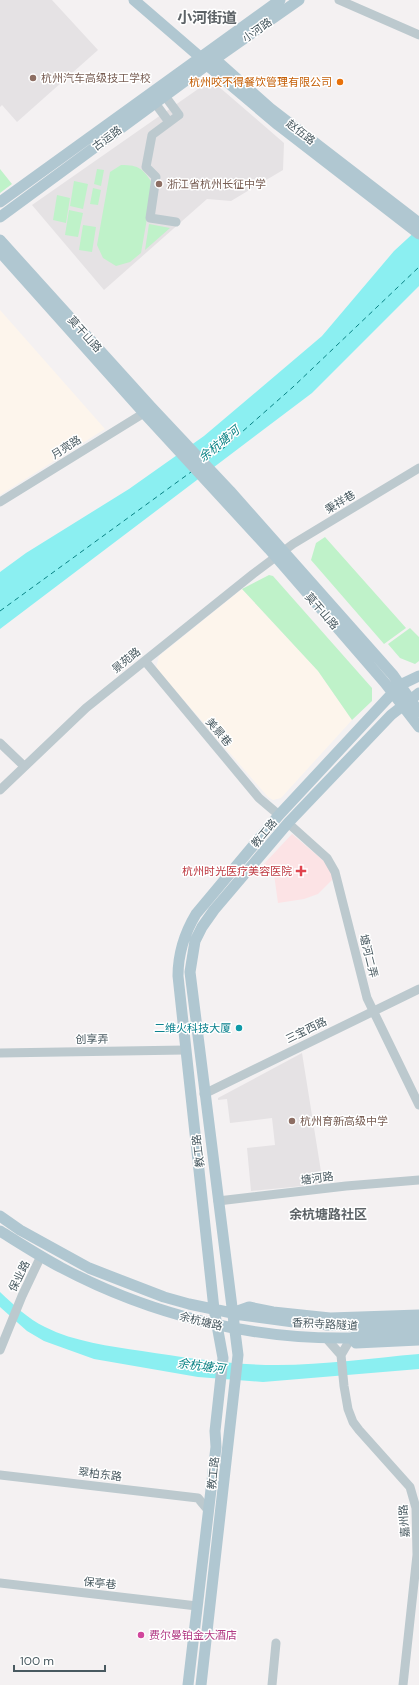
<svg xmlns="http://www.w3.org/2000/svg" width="419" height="1685" viewBox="0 0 419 1685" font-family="'DM Sans','Noto Sans SC',sans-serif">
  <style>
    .commercial { fill: #fdf5ec }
    .education { fill: #e5e2e4 }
    .medical { fill: #fce3e5 }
    .green { fill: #bff2c9 }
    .water { fill: #8beff1 }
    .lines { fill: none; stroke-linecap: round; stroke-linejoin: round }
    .ferry { stroke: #098284; stroke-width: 1; stroke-dasharray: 5 4; stroke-linecap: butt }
    .minor { stroke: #bcc9ce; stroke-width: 9 }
    .major { stroke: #b0c7d1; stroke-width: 11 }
    .education-dot { fill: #8d6e63; stroke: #fff; stroke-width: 1.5 }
    .food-dot { fill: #e8710a; stroke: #fff; stroke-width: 1.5 }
    .health-dot { fill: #e0444e; stroke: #fff; stroke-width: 1.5 }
    .culture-dot { fill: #0f9aa8; stroke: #fff; stroke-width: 1.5 }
    .hotel-dot { fill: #d1479c; stroke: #fff; stroke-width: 1.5 }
    .labels { text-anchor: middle; stroke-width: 3; stroke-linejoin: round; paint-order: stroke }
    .street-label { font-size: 11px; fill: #485960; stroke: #fff }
    .education-label { font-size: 11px; fill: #785e54; stroke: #fff; text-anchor: start }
    .food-label { font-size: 11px; fill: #c56008; stroke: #fff; text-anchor: end }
    .health-label { font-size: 11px; fill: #be3a42; stroke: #fff; text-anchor: end }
    .culture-label { font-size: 11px; fill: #0d838f; stroke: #fff; text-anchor: end }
    .hotel-label { font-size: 11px; fill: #b23c85; stroke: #fff; text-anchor: start }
    .water-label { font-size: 12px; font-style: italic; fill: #098284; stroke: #fff }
    .quarter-label { font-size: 13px; font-weight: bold; fill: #5d6367; stroke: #fff }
    .district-label { font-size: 15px; font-weight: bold; fill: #5d6367; stroke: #fff }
  </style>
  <rect width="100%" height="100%" fill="#f4f1f2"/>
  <path class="commercial" d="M0 310 105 429 0 495Z
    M242 589 318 671 352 720 281 798 273 800 268 797 156 668 159 656Z"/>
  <path class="education" d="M0 0H52L98 50 17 122 2 105 0 107Z
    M211 80 284 143 283 170 231 201 207 199 104 290 32 205Z
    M302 1053 323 1184 251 1191 247 1148 275 1145 272 1118 230 1123 227 1099 218 1100V1098Z"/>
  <path class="medical" d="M292 834 325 862 334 878 318 894 304 899 278 903 274 874 263 865Z"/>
  <path class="green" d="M121 165C140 165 143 169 153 184L141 253 130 262 116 266 103 258 97 245 110 172Z
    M0 169 12 184 0 193Z
    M97 169 104 170 101 186 94 184Z
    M74 181 88 184 83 209 70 206Z
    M93 188 101 190 98 205 90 204Z
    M57 195 70 198 66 223 53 220Z
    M69 210 83 213 78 237 65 235Z
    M149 224 170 228 145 250Z
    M83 225 96 227 92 252 79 250Z
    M325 537 406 628 384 644 311 560 316 543Z
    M269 575 273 576 372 688V701L352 720 318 671 242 589Z
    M410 628 419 637V661L415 664 400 658 388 644Z"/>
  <path class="water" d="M419 228V286L312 393 0 629V572L26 553 129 489 204 436 322 336 394 251Z
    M0 1292C14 1305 28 1319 45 1327 75 1342 109 1346 142 1351 187 1358 232 1365 277 1365 325 1365 372 1358 419 1354V1369L263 1382 198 1377 94 1359 44 1341 27 1331 0 1307Z"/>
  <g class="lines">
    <path class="ferry" d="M208 459 225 447 293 387 419 267
      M0 611 191 472"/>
    <path class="minor" d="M339 0 419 35
      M165 96 179 115 152 135 146 167 156 177 150 218 176 222
      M155 103 169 122
      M0 502 144 413
      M145 661 259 798 279 815
      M0 743 24 766
      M0 790 86 708 253 574 293 544 419 468
      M288 823 327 858 335 872 367 998 419 1105
      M0 1053 185 1050
      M204 1094 419 989
      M218 1201 346 1186 419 1180
      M326 1338 341 1355
      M351 1338 341 1355 344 1386 348 1409 353 1422 359 1430 410 1487 416 1508 417 1555 403 1685
      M0 1350 22 1296 41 1256
      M0 1475 198 1498 208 1510
      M0 1583 197 1606
      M272 1685 276 1643"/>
    <path class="major" d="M134 0 200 57 207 65 278 125 419 234
      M208 58 215 59 270 108 419 223
      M0 202 280 0
      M0 217 215 59 299 0
      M0 240 151 407 230 491 393 675 419 712
      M0 252 144 413 269 549 385 683 419 727
      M0 1216 20 1230 89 1268 164 1297 189 1304 232 1313 249 1307 273 1312 330 1318 419 1315
      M0 1231C21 1244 41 1257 62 1268 151 1315 252 1340 351 1338L356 1343 419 1340
      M234 1314 301 1323
      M326 1325 356 1326 419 1324
      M351 1338 361 1334 419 1331
      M188 1685 216 1447 215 1431 223 1358 214 1309 178 976C178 953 184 934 196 914L279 815 400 685 419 676
      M201 1685 238 1355 190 972 195 941 202 927 214 910 288 823 391 715 419 693"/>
  </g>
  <g class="education-dot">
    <circle cx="33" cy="78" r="4"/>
    <circle cx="159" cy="184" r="4"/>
    <circle cx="292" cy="1121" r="4"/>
  </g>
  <circle class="food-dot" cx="340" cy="82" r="4"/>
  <path class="health-dot" d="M299 865h4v4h4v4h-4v4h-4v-4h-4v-4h4z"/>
  <circle class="culture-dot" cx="239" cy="1028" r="4"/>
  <circle class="hotel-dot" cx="141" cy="1635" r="4"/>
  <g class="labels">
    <g class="street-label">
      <text transform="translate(257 30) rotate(-35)" y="4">小河路</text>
      <text transform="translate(301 132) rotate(38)" y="4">赵伍路</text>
      <text transform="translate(107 138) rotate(-36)" y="4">古运路</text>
      <text transform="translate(85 334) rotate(48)" y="4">莫干山路</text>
      <text transform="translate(66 447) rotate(-32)" y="4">月亮路</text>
      <text transform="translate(340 502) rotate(-31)" y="4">秉祥巷</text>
      <text transform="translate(322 611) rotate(49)" y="4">莫干山路</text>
      <text transform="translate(126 660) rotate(-39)" y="4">景苑路</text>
      <text transform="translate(219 732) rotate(50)" y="4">美景巷</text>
      <text transform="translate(264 833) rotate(-50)" y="4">教工路</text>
      <text transform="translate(369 956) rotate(76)" y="4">塘河二弄</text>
      <text transform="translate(306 1030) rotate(-26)" y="4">三宝西路</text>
      <text transform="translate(92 1039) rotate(-1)" y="4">创享弄</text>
      <text transform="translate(198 1151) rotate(-97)" y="4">教工路</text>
      <text transform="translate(317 1178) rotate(-8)" y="4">塘河路</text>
      <text transform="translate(19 1276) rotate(-64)" y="4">保业路</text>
      <text transform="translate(201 1321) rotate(14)" y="4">余杭塘路</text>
      <text transform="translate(325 1324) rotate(3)" y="4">香积寺路隧道</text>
      <text transform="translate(213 1473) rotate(-84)" y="4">教工路</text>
      <text transform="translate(100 1474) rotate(7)" y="4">翠柏东路</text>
      <text transform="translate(404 1521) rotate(-94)" y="4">嘉州路</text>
      <text transform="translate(100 1583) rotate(6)" y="4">保亭巷</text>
    </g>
    <g class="education-label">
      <text x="41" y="82">杭州汽车高级技工学校</text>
      <text x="167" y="188">浙江省杭州长征中学</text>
      <text x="300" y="1125">杭州育新高级中学</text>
    </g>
    <g class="food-label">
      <text x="332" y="86">杭州咬不得餐饮管理有限公司</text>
    </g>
    <g class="health-label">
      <text x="292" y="875">杭州时光医疗美容医院</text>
    </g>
    <g class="culture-label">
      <text x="231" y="1032">二维火科技大厦</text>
    </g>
    <g class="hotel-label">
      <text x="149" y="1639">费尔曼铂金大酒店</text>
    </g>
    <g class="water-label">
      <text transform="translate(219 444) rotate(-39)" y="4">余杭塘河</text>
      <text transform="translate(201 1366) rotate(7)" y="4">余杭塘河</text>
    </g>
    <g class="quarter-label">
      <text x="328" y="1219">余杭塘路社区</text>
    </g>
    <g class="district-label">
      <text x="207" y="23">小河街道</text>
    </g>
  </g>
  <path d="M14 1665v6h91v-6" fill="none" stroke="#485960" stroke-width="2"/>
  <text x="20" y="1665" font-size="12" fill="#485960" stroke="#ffffff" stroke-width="3" paint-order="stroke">100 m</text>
</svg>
